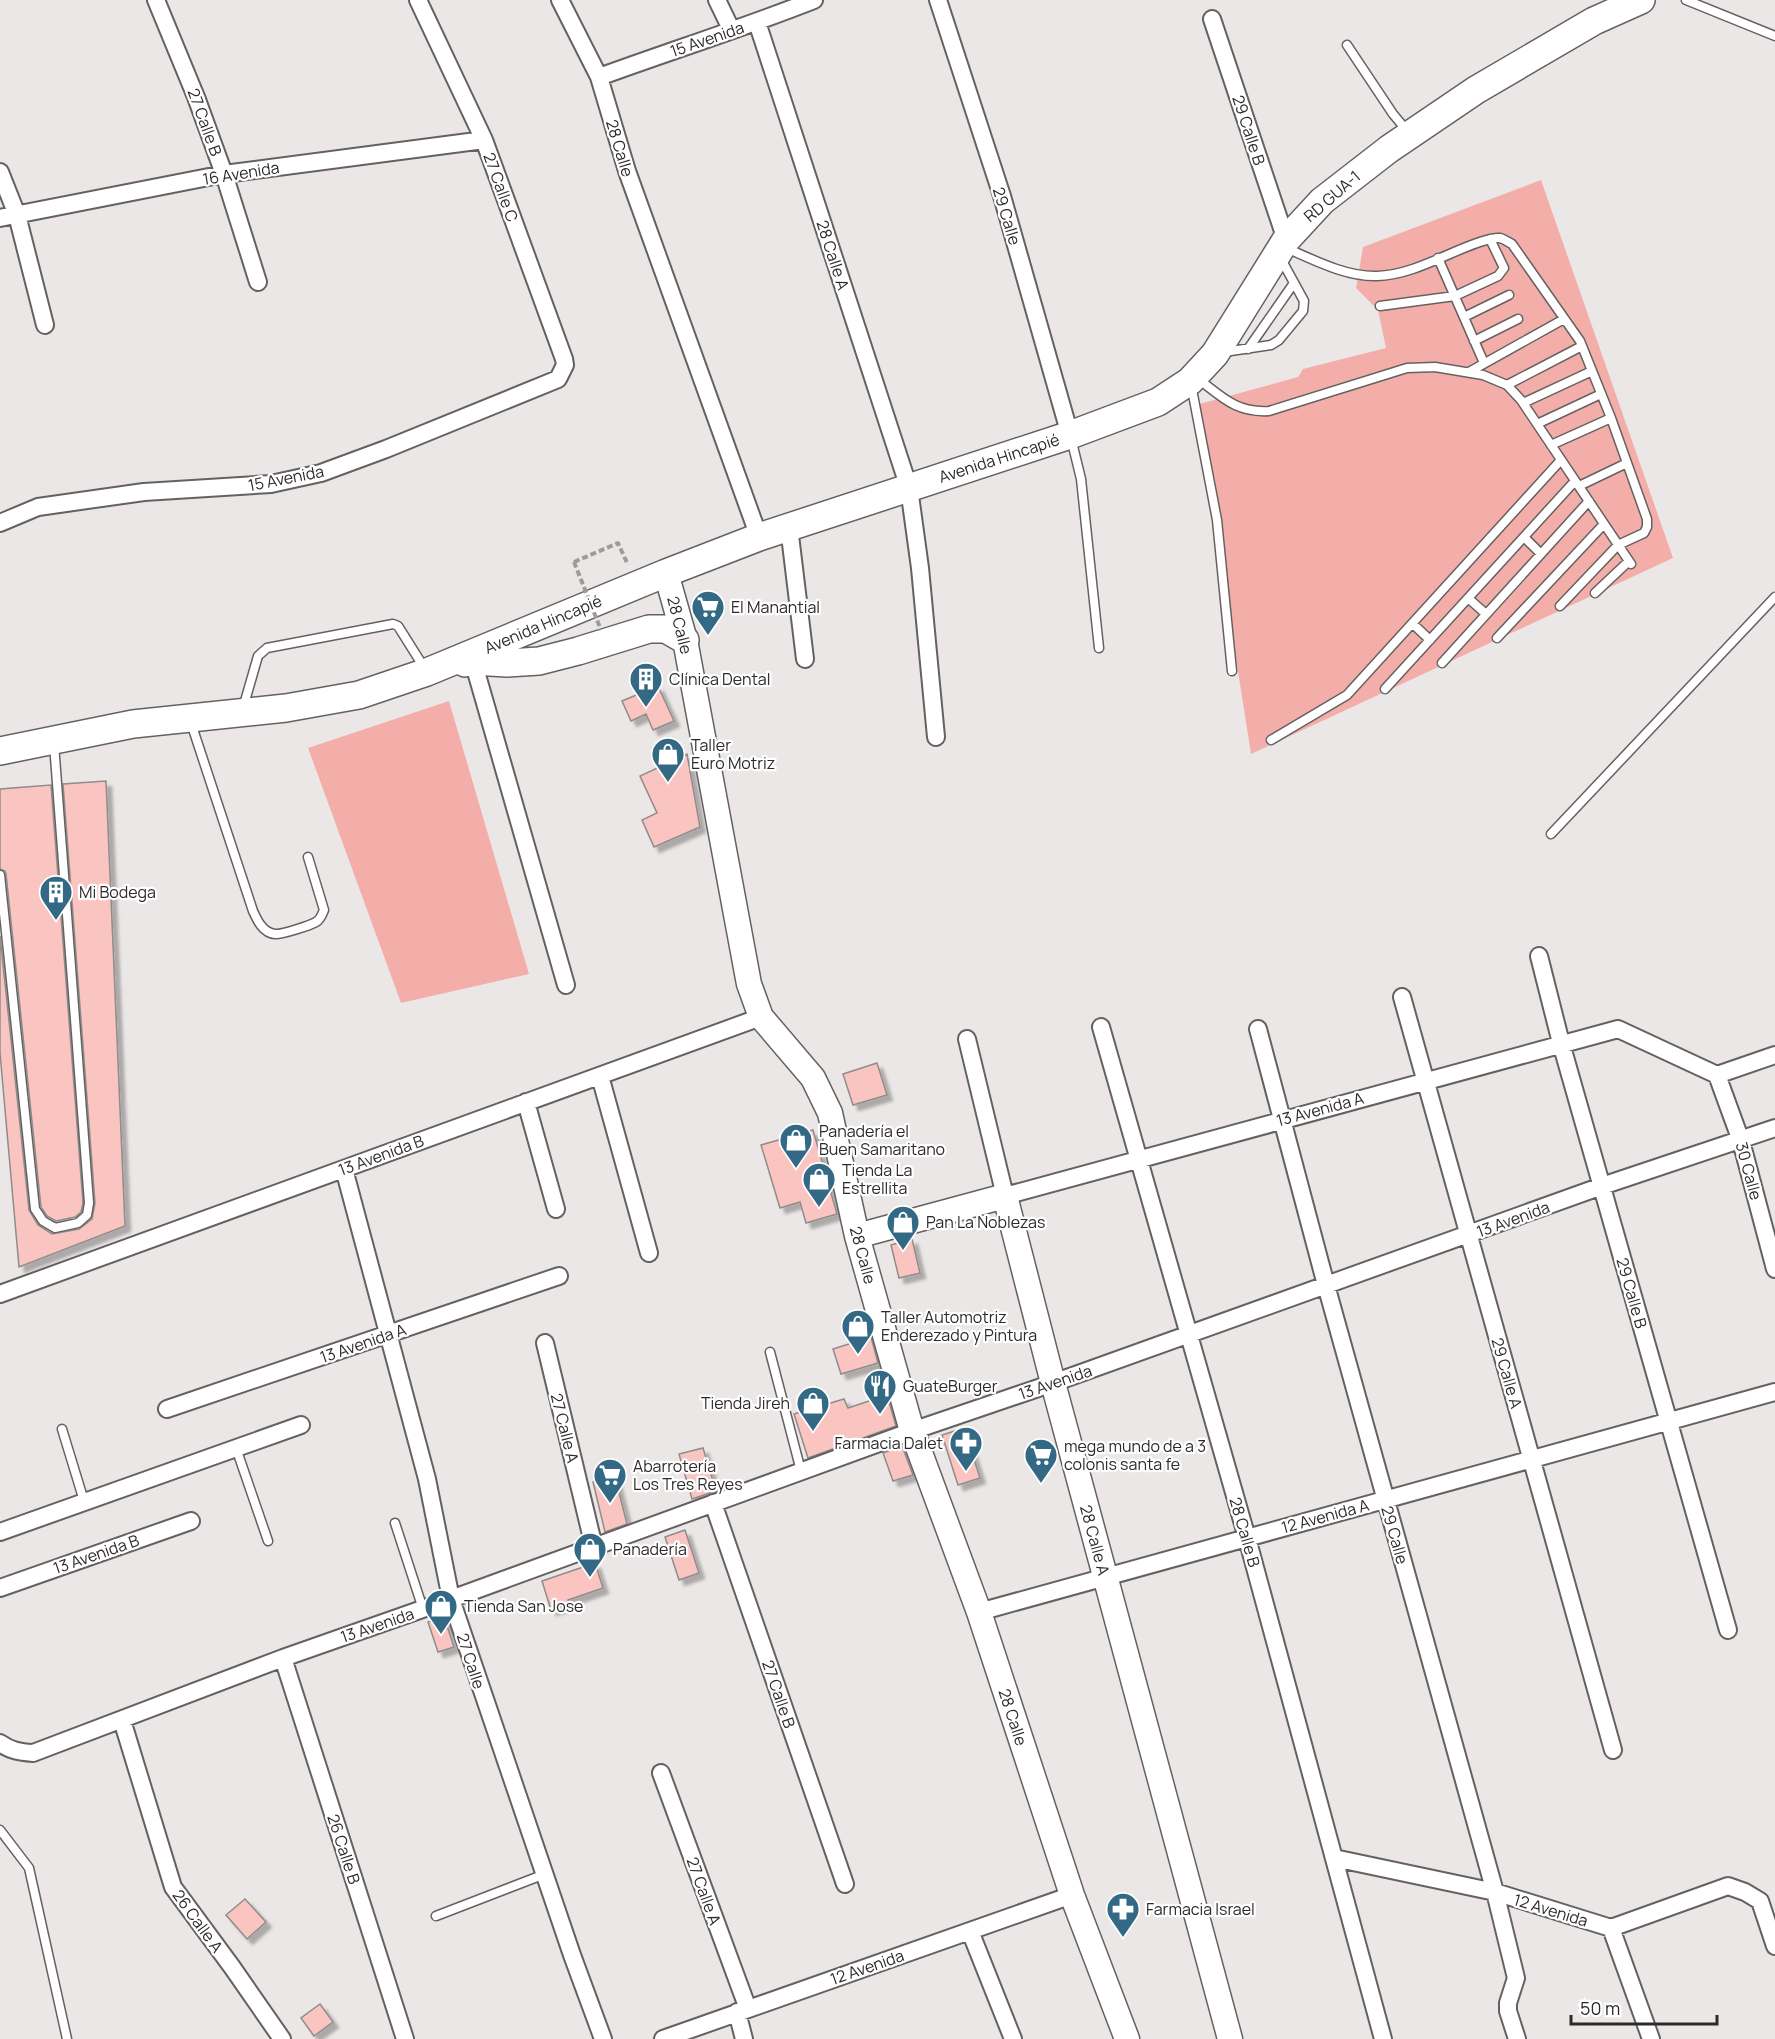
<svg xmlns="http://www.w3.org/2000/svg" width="1775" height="2039" viewBox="0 0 1775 2039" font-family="Manrope,sans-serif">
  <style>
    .green { fill: #f4aeaa }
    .building { fill: #fac5c1; stroke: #908c8c; stroke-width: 1.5; filter: url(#shadow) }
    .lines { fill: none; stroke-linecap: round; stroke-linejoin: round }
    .service-casing { stroke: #656161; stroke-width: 11 }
    .minor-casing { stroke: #656161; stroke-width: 20 }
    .secondary-casing { stroke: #656161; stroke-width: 27 }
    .primary-casing { stroke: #656161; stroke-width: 30 }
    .path { stroke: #9f9b9b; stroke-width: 4; stroke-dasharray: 6 3; stroke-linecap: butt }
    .service { stroke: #fff; stroke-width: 8 }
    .minor { stroke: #fff; stroke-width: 16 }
    .secondary { stroke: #fff; stroke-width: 24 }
    .primary { stroke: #fff; stroke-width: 27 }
    .path-bridge { stroke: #9f9b9b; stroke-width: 4; stroke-dasharray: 6 3; stroke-linecap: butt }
    .labels { text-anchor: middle; stroke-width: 4.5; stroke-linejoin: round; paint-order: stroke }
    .street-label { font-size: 16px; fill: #2c2a2a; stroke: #fff }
    .poi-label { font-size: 16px; fill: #2c2a2a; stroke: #fff; text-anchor: start }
  </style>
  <defs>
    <filter id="shadow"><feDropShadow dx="5.5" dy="5.5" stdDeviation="1.5" flood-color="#0004"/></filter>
  </defs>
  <rect width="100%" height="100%" fill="#ece7e7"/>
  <path class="green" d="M1541 180 1673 558 1251 754 1196 405 1298 377 1303 369 1386 348 1378 310 1356 288 1363 247Z
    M449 701 529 974 401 1003 308 748Z"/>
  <path class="building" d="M658 686 674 721 653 730 646 714 631 721 622 701Z
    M687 754 700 827 654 847 642 820 657 813 640 776Z
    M106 781 125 1226 19 1267 0 1053V936L29 1210 38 1225 52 1234 79 1229 92 1219 95 1203 63 784Z
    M51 785 83 1203 81 1212 75 1217 56 1221 47 1216 41 1207 6 874 5 871 0 869V789Z
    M877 1063 887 1095 853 1105 843 1074Z
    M813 1130 837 1214 806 1223 800 1202 780 1208 761 1145Z
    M912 1239 920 1273 899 1278 891 1245Z
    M871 1337 878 1363 841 1374 833 1349Z
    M887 1395 896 1426 808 1458 794 1414 844 1399 848 1408Z
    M964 1428 980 1478 958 1485 942 1435Z
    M902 1446 913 1475 893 1481 883 1453Z
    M703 1448 716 1491 692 1499 679 1454Z
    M615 1477 627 1524 605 1532 593 1482Z
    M685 1530 699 1573 679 1580 665 1537Z
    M595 1563 603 1588 568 1600 569 1604 551 1610 542 1581Z
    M444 1617 454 1647 438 1652 428 1622Z
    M245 1899 266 1922 247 1939 226 1915Z
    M320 2004 333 2022 314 2036 301 2018Z"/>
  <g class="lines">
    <defs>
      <path id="service" d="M1686 0 1775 36
        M1347 45 1393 114 1408 132
        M1286 248C1314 260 1346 277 1377 276 1412 275 1445 254 1477 243 1484 241 1492 237 1500 238 1504 239 1508 242 1512 244L1580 341 1611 418 1647 519V527L1644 533 1618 545 1560 606
        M1438 258 1484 363
        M1380 306 1455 296 1498 276 1504 268 1490 239
        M1464 317 1509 295
        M1474 341 1518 319
        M1248 349 1294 283
        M1224 352 1271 345 1279 340 1303 311 1304 301 1281 259
        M1469 372 1564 319
        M1197 378C1222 397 1236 413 1269 411L1407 368 1435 367 1483 375 1507 385 1521 400 1631 564
        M1191 384 1217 520 1232 671
        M1507 385 1582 346
        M1523 403 1592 371
        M1537 424 1601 394
        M1071 438 1081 479 1099 648
        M1551 445 1611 418
        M1579 486 1627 463
        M1524 537 1541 554
        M1595 593 1629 561
        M1468 598 1486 614
        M1413 624 1430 640
        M1497 638 1604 524
        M1442 663 1589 501
        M1385 689 1575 481
        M243 708 258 656 267 648 393 624 398 626 425 669
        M191 723 253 911C257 920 263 933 275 934 281 935 311 925 316 922 321 919 322 914 324 910L308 857
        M1271 740 1347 695 1561 460
        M1551 834 1775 597
        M0 875 35 1209 43 1221 55 1228 78 1223 87 1215 89 1203 54 744
        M770 1352 801 1471
        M62 1429 84 1501
        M236 1448 268 1541
        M395 1523 423 1609
        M0 1830 29 1868 67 2039
        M436 1916 545 1874"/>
      <path id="minor" d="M156 0 196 97 224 174 258 282
        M560 0 599 77 627 171 759 537
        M717 0 731 29
        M938 0 1002 196 1070 435
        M1212 19 1286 240
        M757 22 909 488 920 568 936 737
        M599 77C670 51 743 28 814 0
        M0 172 17 215 45 325
        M0 218 224 174 484 140
        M0 523 38 507 144 492 271 484 321 473 386 449 558 379 565 365 564 359 484 140 418 0
        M789 527 805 659
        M473 661 566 985
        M1539 956 1561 1043 1728 1630
        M1402 997 1613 1750
        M1101 1027 1247 1538 1383 2039
        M1258 1029 1326 1285 1495 1892 1516 1978 1508 2003V2011L1517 2039
        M967 1039 1005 1196 1618 1029 1717 1075 1775 1055
        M1717 1075 1741 1141 1775 1269
        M600 1076 649 1253
        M526 1102 556 1209
        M344 1169 427 1479 451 1599 572 1955 603 2039
        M0 1294 761 1017
        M545 1343 594 1547
        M167 1409 559 1276
        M713 1503 845 1884
        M0 1532 301 1425
        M0 1588 191 1521
        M979 1612 1775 1392
        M283 1658 405 2039
        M122 1720 173 1887 232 1967 282 2039
        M0 1743C11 1751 20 1752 33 1753L283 1658 451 1599 912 1431 1053 1383 1602 1186 1775 1128
        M661 1773 748 2009
        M1334 1858 1495 1892 1611 1928 1728 1886 1745 1892 1760 1901 1775 1946
        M1611 1928 1651 2039
        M970 1931 1013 2039
        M737 2012 744 2039
        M663 2039 1072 1895"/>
      <path id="secondary" d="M666 573 685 640 749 984 761 1017 813 1078 830 1113 857 1236 912 1431 979 1612 1072 1895 1127 2039
        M857 1236 1005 1196 1053 1383 1230 2039"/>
      <path id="primary" d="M465 663 473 661 507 663 539 661 578 651 649 629H666L685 640
        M0 751 133 724 286 708 359 695 427 672 666 573 759 537 1070 435 1158 402 1190 381 1215 354 1286 240 1322 201 1389 149 1476 90 1594 21 1641 0"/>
    </defs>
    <use href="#service" class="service-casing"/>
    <use href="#minor" class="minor-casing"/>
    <use href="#secondary" class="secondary-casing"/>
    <use href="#primary" class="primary-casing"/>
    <path class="path" d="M574 562 618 543 628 565"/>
    <use href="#service" class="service"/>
    <use href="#minor" class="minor"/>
    <use href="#secondary" class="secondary"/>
    <use href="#primary" class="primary"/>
    <path class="path-bridge" d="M574 562 601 630"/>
  </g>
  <defs>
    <symbol id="supermarket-pin" viewBox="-11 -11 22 30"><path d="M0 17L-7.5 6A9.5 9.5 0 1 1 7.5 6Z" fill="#336984" stroke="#fff"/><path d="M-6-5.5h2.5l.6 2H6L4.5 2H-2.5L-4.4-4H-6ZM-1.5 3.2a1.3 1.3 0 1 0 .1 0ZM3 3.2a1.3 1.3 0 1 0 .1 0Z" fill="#fff"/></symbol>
    <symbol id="building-pin" viewBox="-11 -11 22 30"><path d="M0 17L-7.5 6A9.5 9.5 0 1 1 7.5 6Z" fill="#336984" stroke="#fff"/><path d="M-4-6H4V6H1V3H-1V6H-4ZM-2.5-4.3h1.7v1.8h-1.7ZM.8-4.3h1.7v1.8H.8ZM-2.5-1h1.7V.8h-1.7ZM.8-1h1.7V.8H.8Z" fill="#fff"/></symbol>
    <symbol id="shop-pin" viewBox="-11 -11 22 30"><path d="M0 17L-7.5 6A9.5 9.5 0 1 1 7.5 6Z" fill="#336984" stroke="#fff"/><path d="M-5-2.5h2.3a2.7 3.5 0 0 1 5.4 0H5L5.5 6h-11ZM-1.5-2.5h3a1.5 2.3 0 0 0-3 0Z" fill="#fff"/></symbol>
    <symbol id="restaurant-pin" viewBox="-11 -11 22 30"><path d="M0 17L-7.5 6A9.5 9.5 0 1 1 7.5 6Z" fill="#336984" stroke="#fff"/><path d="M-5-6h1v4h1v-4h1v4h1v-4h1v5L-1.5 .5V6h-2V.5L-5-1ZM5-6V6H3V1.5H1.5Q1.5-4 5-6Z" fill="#fff"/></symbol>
    <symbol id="pharmacy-pin" viewBox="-11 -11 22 30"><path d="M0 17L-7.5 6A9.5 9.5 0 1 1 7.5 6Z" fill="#336984" stroke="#fff"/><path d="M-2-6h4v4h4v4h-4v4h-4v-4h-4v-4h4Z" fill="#fff"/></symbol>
  </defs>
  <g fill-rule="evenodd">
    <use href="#supermarket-pin" x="689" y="588" width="38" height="52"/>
    <use href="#building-pin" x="627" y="660" width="38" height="52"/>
    <use href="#shop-pin" x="649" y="735" width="38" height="52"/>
    <use href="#building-pin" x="37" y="873" width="38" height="52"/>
    <use href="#shop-pin" x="777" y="1121" width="38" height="52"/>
    <use href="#shop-pin" x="800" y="1160" width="38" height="52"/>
    <use href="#shop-pin" x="884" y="1203" width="38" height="52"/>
    <use href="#shop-pin" x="839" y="1307" width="38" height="52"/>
    <use href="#restaurant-pin" x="861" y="1367" width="38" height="52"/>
    <use href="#shop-pin" x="794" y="1384" width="38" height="52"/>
    <use href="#pharmacy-pin" x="947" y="1424" width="38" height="52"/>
    <use href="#supermarket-pin" x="1022" y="1436" width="38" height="52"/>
    <use href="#supermarket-pin" x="591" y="1456" width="38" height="52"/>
    <use href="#shop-pin" x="571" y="1530" width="38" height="52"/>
    <use href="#shop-pin" x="422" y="1587" width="38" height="52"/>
    <use href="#pharmacy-pin" x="1104" y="1890" width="38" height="52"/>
  </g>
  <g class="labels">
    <g class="street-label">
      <text transform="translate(707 39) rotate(-19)" y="6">15 Avenida</text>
      <text transform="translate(205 122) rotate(70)" y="6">27 Calle B</text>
      <text transform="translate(1249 130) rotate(72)" y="6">29 Calle B</text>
      <text transform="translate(620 148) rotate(73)" y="6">28 Calle</text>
      <text transform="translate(241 173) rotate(-9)" y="6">16 Avenida</text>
      <text transform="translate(501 187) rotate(70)" y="6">27 Calle C</text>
      <text transform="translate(1332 196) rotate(-41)" y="6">RD GUA-1</text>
      <text transform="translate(1007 216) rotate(73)" y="6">29 Calle</text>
      <text transform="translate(833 255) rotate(72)" y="6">28 Calle A</text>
      <text transform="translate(999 458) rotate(-18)" y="6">Avenida Hincapié</text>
      <text transform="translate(286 478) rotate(-11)" y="6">15 Avenida</text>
      <text transform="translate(543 624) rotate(-23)" y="6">Avenida Hincapié</text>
      <text transform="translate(680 625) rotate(76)" y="6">28 Calle</text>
      <text transform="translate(1320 1109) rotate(-15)" y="6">13 Avenida A</text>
      <text transform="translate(381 1155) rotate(-20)" y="6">13 Avenida B</text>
      <text transform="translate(1749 1171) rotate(75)" y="6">30 Calle</text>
      <text transform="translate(1513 1219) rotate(-20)" y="6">13 Avenida</text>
      <text transform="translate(863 1255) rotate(75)" y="6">28 Calle</text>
      <text transform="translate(1632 1293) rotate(74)" y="6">29 Calle B</text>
      <text transform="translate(363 1343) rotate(-19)" y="6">13 Avenida A</text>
      <text transform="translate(1507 1373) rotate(74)" y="6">29 Calle A</text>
      <text transform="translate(1055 1382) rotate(-19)" y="6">13 Avenida</text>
      <text transform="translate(565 1428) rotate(76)" y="6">27 Calle A</text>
      <text transform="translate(1325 1516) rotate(-15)" y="6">12 Avenida A</text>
      <text transform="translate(1245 1532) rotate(74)" y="6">28 Calle B</text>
      <text transform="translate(1395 1535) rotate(74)" y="6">29 Calle</text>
      <text transform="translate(1095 1540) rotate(75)" y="6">28 Calle A</text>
      <text transform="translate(96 1554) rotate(-19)" y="6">13 Avenida B</text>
      <text transform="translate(377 1625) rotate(-19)" y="6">13 Avenida</text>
      <text transform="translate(471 1661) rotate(72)" y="6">27 Calle</text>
      <text transform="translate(779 1694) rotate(71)" y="6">27 Calle B</text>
      <text transform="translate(1013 1717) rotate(72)" y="6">28 Calle</text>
      <text transform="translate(344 1849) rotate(72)" y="6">26 Calle B</text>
      <text transform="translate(704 1891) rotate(70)" y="6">27 Calle A</text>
      <text transform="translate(1551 1910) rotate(17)" y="6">12 Avenida</text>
      <text transform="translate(198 1921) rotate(54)" y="6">26 Calle A</text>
      <text transform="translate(867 1967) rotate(-19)" y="6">12 Avenida</text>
    </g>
    <g class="poi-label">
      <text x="731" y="613">El Manantial</text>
      <text x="669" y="685">Clínica Dental</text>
      <text x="691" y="751">Taller<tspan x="691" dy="18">Euro Motriz</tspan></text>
      <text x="79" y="898">Mi Bodega</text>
      <text x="819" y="1137">Panadería el<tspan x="819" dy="18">Buen Samaritano</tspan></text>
      <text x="842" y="1176">Tienda La<tspan x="842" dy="18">Estrellita</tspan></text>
      <text x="926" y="1228">Pan La Noblezas</text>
      <text x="881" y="1323">Taller Automotriz<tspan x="881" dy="18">Enderezado y Pintura</tspan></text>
      <text x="903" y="1392">GuateBurger</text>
      <text x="790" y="1409" text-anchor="end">Tienda Jireh</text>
      <text x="943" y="1449" text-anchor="end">Farmacia Dalet</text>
      <text x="1064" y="1452">mega mundo de a 3<tspan x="1064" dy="18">colonis santa fe</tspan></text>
      <text x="633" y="1472">Abarrotería<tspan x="633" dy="18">Los Tres Reyes</tspan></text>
      <text x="613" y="1555">Panadería</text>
      <text x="464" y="1612">Tienda San Jose</text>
      <text x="1146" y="1915">Farmacia Israel</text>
    </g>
  </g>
  <path d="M1571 2015v9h146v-9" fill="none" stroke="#2c2a2a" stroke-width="3"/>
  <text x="1580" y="2015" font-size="18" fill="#2c2a2a" stroke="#ffffff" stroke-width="4.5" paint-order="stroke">50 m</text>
</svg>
